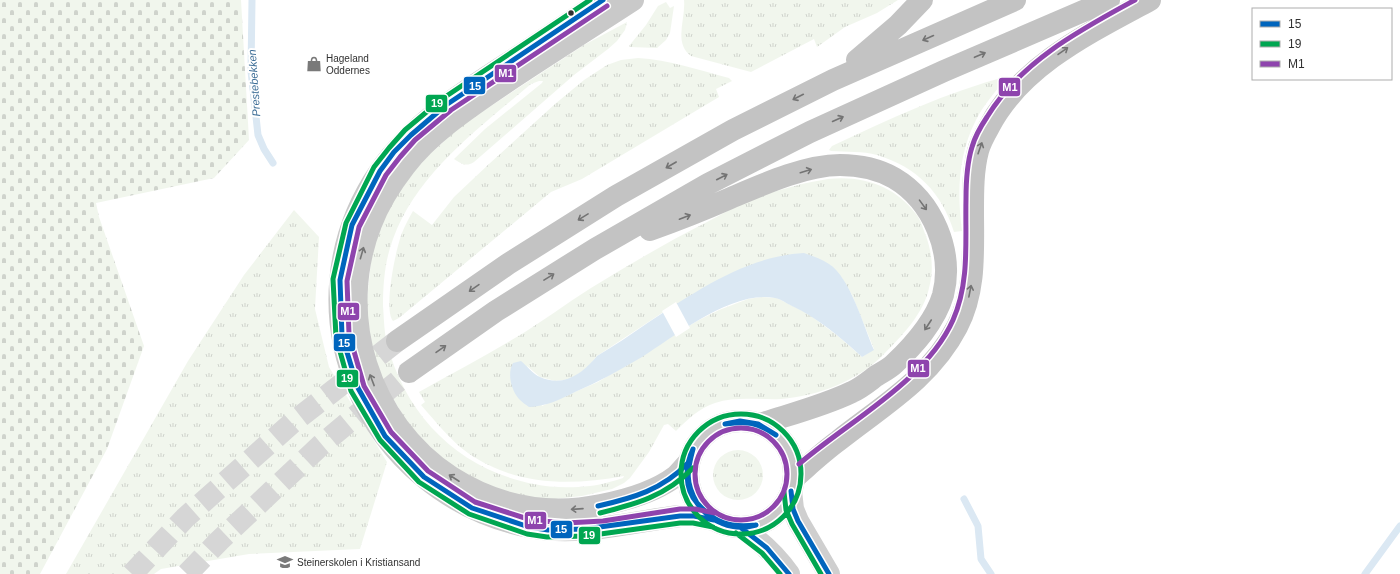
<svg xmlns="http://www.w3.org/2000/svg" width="1400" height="574" viewBox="0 0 1400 574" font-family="Arial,sans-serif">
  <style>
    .grass { fill: url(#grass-tufts); fill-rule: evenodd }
    .cemetery { fill: url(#cemetery-stones) }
    .water { fill: #dbe8f3 }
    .pier { fill: #fff }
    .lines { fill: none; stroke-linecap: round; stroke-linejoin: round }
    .stream { stroke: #dbe8f3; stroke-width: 7 }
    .highway-tunnel { stroke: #d6d6d6; stroke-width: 22; stroke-dasharray: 22 11; stroke-linecap: butt }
    .secondary { stroke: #cfcfcf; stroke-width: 22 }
    .primary { stroke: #c9c9c9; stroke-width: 22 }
    .highway { stroke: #c3c3c3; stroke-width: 22 }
    .bus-1-casing { stroke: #fff; stroke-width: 8 }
    .bus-2-casing { stroke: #fff; stroke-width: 8 }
    .bus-3-casing { stroke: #fff; stroke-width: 8 }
    .bus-1 { stroke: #0065bd; stroke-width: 5 }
    .bus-2 { stroke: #00a651; stroke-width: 5 }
    .bus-3 { stroke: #8e44ad; stroke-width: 5 }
    .oneway { stroke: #737373 }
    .oneway2 { stroke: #757575 }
    .bus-dot { fill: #313131; stroke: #fff; stroke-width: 1.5 }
    .labels { text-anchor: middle; stroke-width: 4; stroke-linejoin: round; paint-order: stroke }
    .poi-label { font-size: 10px; fill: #313131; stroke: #fff; text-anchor: start }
    .water-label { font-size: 11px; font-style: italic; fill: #3c6d96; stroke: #fff }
    .line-badge { stroke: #fff; stroke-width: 1.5 }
    .badge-label { font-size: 11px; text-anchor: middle; font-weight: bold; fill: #fff }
  </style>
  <defs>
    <pattern id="grass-tufts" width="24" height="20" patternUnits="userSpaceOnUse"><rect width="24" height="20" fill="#f1f6ed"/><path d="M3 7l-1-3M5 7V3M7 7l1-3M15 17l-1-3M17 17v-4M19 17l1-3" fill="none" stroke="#cfd3cc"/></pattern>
    <pattern id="cemetery-stones" width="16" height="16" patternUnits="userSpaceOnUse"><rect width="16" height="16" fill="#f1f6ed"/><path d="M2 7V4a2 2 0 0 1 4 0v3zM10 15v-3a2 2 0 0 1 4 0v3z" fill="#cfd3cc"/></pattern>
  </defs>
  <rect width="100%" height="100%" fill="#fff"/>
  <path class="grass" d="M684 0H898L877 13 845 27 817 47 814 39 751 72 691 56C673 43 686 19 684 0Z
    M666 2 670 8 674 6 670 33 666 40 657 48 630 47 629 46 646 25 658 6Z
    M627 22 625 30 617 41 608 49 574 75 474 162C466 167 462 164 454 159L485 129 542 83 543 81H539L531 84C479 128 417 173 393 239 385 260 383 283 383 306 384 318 384 332 387 343 405 416 460 470 534 484 551 488 572 488 590 486 601 485 613 481 623 478L624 476C569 486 516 486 468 453 450 440 436 422 421 405L425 402 419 392C451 374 484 357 515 338 541 323 565 304 591 288 629 265 667 242 707 222 721 215 735 206 750 200 774 191 802 183 828 179 863 175 895 186 916 214 921 220 923 229 926 236 932 253 934 270 929 288 924 313 902 336 884 354 858 381 818 396 781 399 759 400 736 396 715 403 699 408 687 420 676 431L668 424 664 425 649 452 630 478 624 483 612 489 582 496 555 499 531 498 492 488 449 465 409 426 379 374 368 328 367 299 372 252 384 218 397 194 411 175 428 156 462 125 584 45ZM830 265 842 278 852 295 874 349 862 357 838 336 807 313 777 298 761 297 748 299 719 310 697 321 598 382 542 406 527 366 540 377 555 381 571 379 587 368 597 356 668 309Z
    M638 58C669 60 699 70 729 78L732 81 716 89 719 97 582 179 551 192 399 318 393 321C383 309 396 248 402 233 405 225 409 218 413 211L432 225 454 197 489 164 555 104 584 80 607 65 621 60Z
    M1008 76C997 90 984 104 976 120 958 155 957 193 962 231L954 232C942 193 917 167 877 155 863 151 846 152 831 151L829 150 832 146C889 119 947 92 1008 76Z
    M294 210 319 237 315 309 329 367 387 462 360 549 249 554 161 569 154 574H66L188 361 244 275Z
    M713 475a25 25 0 1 1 50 0a25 25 0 1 1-50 0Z"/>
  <path class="cemetery" d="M0 0H241L249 140 214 178 96 203 99 217 144 346 107 449 40 574H0Z"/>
  <path class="water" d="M804 253C812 256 822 259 829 264 850 277 864 327 874 350L862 357C840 337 818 318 792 306 786 303 781 299 775 298 732 290 677 335 642 357 620 370 598 382 575 392 559 400 547 406 529 407 526 405 522 402 519 399 511 390 507 373 513 363L521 361C527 366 533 374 540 377 564 388 583 373 597 356 614 346 630 335 646 324 693 293 746 256 804 253Z"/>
  <path class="pier" d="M676 302 690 328 676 337 662 311Z"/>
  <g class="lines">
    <path class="stream" d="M252 0 251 71 258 135 264 149 273 163
      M964 499 978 526 981 559 991 574
      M1365 574 1400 526"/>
    <path class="highway-tunnel" d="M132 574 185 518 292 423 397 341
      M187 574 219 541 321 445 409 372"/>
    <path class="secondary" d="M791 491 793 509 798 521 829 574
      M740 527C759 540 776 555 789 574"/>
    <path class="primary" d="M603 0C577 17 551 35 525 52 473 86 416 119 380 171 285 309 366 494 529 527 579 537 629 522 680 516H694L714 520
      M633 0C590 28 547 55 505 83 470 107 431 132 405 166 391 184 379 203 371 224 335 316 368 422 451 477 498 507 547 516 601 505 627 500 655 492 676 476 680 472 684 467 688 463
      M688 474a53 53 0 1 1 106 0a53 53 0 1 1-106 0Z"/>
    <path class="highway" d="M857 60 898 25 922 0
      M650 230C675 221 701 211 726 200 759 186 804 165 840 165 858 165 878 169 894 178 933 201 954 252 943 295 935 322 914 345 894 364 889 369 882 372 876 376 868 382 861 388 852 392 823 406 791 414 760 424
      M397 341 508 264 616 196 733 130 833 80 1015 0
      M409 372 496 311 595 249 708 184 810 132 944 71 1109 0
      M794 478C808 466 823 452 838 441 882 406 930 379 957 327 976 291 973 251 973 211 973 191 973 170 978 151 980 143 985 134 989 127 1021 65 1091 32 1150 0"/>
    <defs>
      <path id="bus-1" d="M603 0 446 105 411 135 394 152 380 171 352 225 340 280 342 336 358 388 385 436 424 477 472 508 529 527 548 530 585 529 680 516H694L714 520
        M725 424 740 421 758 424 776 435
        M725 424C749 421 756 422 776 435
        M693 449C687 471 685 482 697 503
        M693 449C685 465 684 489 697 503
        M791 491 793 509 798 521 829 574
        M697 503C715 523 729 528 756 525
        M697 503C710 522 733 532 756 525
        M598 506C633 498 662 490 688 463
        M740 527 767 548 789 574"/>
      <path id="bus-2" d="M590 0 442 99 405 130 389 148 374 167 346 223 333 279 336 337 351 391 380 440 419 482 469 514 527 534 547 537 586 536 680 523H693L713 527
        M681 474a60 60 0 1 1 120 0a60 60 0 1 1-120 0Z
        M784 492 786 510 792 524 821 574
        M600 513C636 504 666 496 693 468
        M736 533 762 553 780 574"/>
      <path id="bus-3" d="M607 6 451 110 415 140 400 157 386 175 359 227 347 281 349 334 364 386 391 432 428 471 475 502 531 520 566 523 603 521 680 509H695L715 513
        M695 474a46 46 0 1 1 92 0a46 46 0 1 1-92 0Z
        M799 464C849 421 926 381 953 320 970 282 965 239 966 199 966 181 967 163 972 147 975 136 981 126 987 117 1021 61 1080 30 1135 0"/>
    </defs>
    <use href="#bus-1" class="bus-1-casing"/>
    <use href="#bus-2" class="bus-2-casing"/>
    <use href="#bus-3" class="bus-3-casing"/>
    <use href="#bus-1" class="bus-1"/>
    <use href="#bus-2" class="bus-2"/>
    <use href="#bus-3" class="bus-3"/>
  </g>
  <defs><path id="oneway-shaft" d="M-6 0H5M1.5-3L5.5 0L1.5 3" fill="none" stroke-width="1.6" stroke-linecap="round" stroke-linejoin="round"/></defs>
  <g class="oneway">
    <use href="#oneway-shaft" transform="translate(928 38) rotate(156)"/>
    <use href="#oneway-shaft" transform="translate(1063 51) rotate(-35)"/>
    <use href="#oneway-shaft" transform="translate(980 55) rotate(-23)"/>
    <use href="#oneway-shaft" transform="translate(798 97) rotate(153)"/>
    <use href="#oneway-shaft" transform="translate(838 119) rotate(-24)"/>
    <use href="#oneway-shaft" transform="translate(980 148) rotate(-71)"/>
    <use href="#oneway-shaft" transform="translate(671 165) rotate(150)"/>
    <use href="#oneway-shaft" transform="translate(806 171) rotate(-17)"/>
    <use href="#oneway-shaft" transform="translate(722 177) rotate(-27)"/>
    <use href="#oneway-shaft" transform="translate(923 205) rotate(54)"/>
    <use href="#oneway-shaft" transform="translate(583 217) rotate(148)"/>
    <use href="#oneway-shaft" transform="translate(685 217) rotate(-21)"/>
    <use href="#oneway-shaft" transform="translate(549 277) rotate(-32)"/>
    <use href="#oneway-shaft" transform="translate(474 288) rotate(145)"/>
    <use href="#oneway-shaft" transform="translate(970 291) rotate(-79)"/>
    <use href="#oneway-shaft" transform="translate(928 325) rotate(123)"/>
    <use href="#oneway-shaft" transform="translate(441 349) rotate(-35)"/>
  </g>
  <g class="oneway2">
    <use href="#oneway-shaft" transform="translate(362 253) rotate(-74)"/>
    <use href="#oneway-shaft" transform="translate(372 380) rotate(-111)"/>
    <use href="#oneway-shaft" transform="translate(454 478) rotate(-147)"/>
    <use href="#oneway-shaft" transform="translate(577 509) rotate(176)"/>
  </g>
  <defs>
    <symbol id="shop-bare" viewBox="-9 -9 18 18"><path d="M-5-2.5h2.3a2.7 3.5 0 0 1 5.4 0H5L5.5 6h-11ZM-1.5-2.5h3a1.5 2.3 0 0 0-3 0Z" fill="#797979" stroke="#fff" stroke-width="2.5" paint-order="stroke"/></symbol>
    <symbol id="school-bare" viewBox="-9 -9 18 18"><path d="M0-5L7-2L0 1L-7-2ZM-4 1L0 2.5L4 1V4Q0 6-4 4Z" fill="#797979" stroke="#fff" stroke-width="2.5" paint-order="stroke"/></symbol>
  </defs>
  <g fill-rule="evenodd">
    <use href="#shop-bare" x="303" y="53" width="22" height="22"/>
    <use href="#school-bare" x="274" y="551" width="22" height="22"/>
  </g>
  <circle class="bus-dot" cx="571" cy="13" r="3.5"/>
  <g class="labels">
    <g class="poi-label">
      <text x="326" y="62">Hageland<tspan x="326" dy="12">Oddernes</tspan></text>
      <text x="297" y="566">Steinerskolen i Kristiansand</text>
    </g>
    <g class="water-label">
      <text transform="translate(254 83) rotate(-94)" y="4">Prestebekken</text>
    </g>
  </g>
  <g class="line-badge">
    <rect x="494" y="64" width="23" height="19" rx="4" fill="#8e44ad"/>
    <rect x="463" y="76" width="23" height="19" rx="4" fill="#0065bd"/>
    <rect x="998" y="77" width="23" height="20" rx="4" fill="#8e44ad"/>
    <rect x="425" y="94" width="23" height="19" rx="4" fill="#00a651"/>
    <rect x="337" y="302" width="23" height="19" rx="4" fill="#8e44ad"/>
    <rect x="333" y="333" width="23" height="19" rx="4" fill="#0065bd"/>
    <rect x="907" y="359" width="23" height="19" rx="4" fill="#8e44ad"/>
    <rect x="336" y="369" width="23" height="19" rx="4" fill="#00a651"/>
    <rect x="524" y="511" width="23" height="19" rx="4" fill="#8e44ad"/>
    <rect x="550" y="520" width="23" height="19" rx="4" fill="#0065bd"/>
    <rect x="578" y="526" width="23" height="19" rx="4" fill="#00a651"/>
  </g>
  <g class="badge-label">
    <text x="506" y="77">M1</text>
    <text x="475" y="90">15</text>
    <text x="1010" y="91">M1</text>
    <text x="437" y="107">19</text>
    <text x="348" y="315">M1</text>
    <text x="344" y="347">15</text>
    <text x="918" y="372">M1</text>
    <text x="347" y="382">19</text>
    <text x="535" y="524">M1</text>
    <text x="561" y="533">15</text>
    <text x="589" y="539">19</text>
  </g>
  <rect x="1252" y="8" width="140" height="72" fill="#ffffff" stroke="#adadad"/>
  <rect x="1260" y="21" width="20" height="6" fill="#0065bd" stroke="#adadad"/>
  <text x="1288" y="28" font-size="12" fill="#313131">15</text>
  <rect x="1260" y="41" width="20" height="6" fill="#00a651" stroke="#adadad"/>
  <text x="1288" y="48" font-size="12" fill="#313131">19</text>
  <rect x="1260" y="61" width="20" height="6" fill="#8e44ad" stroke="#adadad"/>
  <text x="1288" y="68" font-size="12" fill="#313131">M1</text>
</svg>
